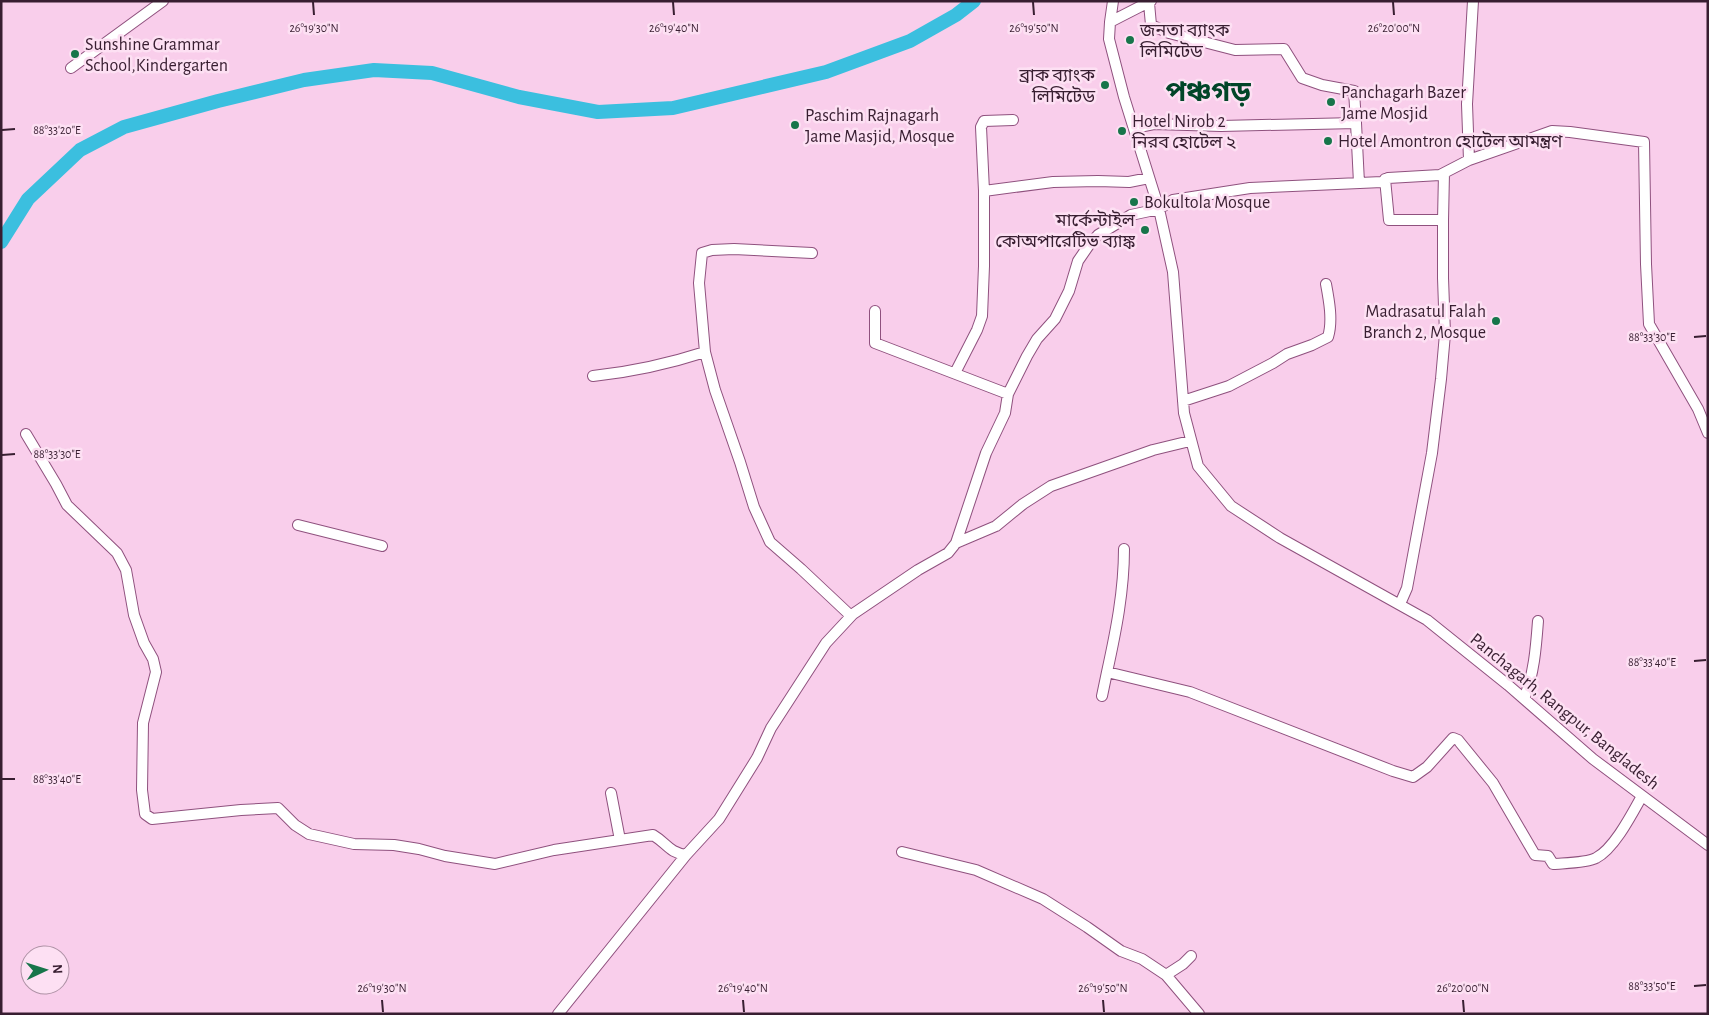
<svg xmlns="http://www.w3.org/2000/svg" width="1709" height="1015" viewBox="0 0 1709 1015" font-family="'Alegreya Sans','Noto Sans Bengali',sans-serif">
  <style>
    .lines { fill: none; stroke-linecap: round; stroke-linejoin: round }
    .river { stroke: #3bbfdf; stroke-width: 14 }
    .minor-casing { stroke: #8f517e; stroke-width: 12 }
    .minor { stroke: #fff; stroke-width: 10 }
    .ticks { fill: none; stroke: #381e31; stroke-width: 2 }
    .poi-dot { fill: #17754a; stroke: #fde0f3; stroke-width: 2 }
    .labels { text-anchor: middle; stroke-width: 5; stroke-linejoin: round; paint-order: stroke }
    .poi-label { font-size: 18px; fill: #381e31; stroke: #fde0f3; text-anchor: start }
    .street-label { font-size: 18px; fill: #381e31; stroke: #fde0f3 }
    .town-label { font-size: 28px; font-weight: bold; fill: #014528; stroke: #fde0f3 }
    .ticks-label { font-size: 12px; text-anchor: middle; fill: #381e31; stroke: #fde0f3; stroke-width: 5; stroke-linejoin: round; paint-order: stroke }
  </style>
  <rect width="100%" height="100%" fill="#f9ceeb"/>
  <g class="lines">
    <path class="river" d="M1 242 28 199 80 150 124 127 218 101 304 80 374 70 432 73 519 97 598 112 673 108 826 72 910 41 956 15 974 1"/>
    <defs>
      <path id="minor" d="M1151 1 1110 22 1109 39 1124 97 1159 209 1173 272 1184 413 1198 466 1231 506 1280 538 1427 620 1508 685 1593 759 1708 845
        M1149 3 1151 25 1169 33 1235 50 1284 49 1302 78 1322 85 1354 91 1356 123
        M1110 22 1113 1
        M71 68 163 1
        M1134 128 1154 124 1221 126 1356 123 1359 183
        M1469 160 1552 131 1570 132 1644 142 1646 264 1649 324 1698 409 1708 433
        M1385 179 1389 220H1443L1444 173
        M984 191 981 127 984 121 1013 120
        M812 253 734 249 712 250 702 253 699 283 705 352 715 390 740 462 754 507 770 542 801 569 851 616
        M875 311V343L1008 394 1027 356 1037 339 1055 319 1069 291 1078 261 1089 245 1098 235 1131 215 1159 209 1173 200 1250 188 1382 182 1388 178 1440 175 1469 160 1467 104 1473 1
        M955 373 977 330 982 316 984 266V191L1053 182 1098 181 1129 182 1149 178
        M593 376C631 372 668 364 705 352
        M1183 401 1229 386 1273 363 1287 354 1312 345 1328 337C1333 321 1329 300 1326 284
        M26 434 56 484 67 505 117 553 126 570 134 615 144 643 153 659 156 672 143 723 142 790 145 814 152 819 241 810 278 808 295 825 309 834 354 844 394 845 419 849 445 856 495 864 554 850 653 835C668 844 668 852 686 855L719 819 757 758 771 728 826 643 853 614 918 570 948 553 956 543 986 453 1005 413 1008 394
        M298 525 382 546
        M956 543 996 526 1023 504 1051 486 1153 450 1190 441
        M1400 604 1407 588 1432 453 1441 379 1445 334 1443 278V220
        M1107 672C1116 631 1124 591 1124 549
        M1102 696 1107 672 1190 692 1393 771 1413 777 1427 767 1453 738 1458 740 1493 783 1535 855 1548 856 1553 864C1564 863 1587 863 1596 858 1614 849 1632 814 1642 796
        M1524 699C1534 674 1536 648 1538 621
        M611 793 620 840
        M902 852 976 870 1043 899 1087 927 1121 951 1142 959 1166 975
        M1191 956 1183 964 1166 975 1199 1014
        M558 1014 686 855"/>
    </defs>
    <use href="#minor" class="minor-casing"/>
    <use href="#minor" class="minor"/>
  </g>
  <path class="ticks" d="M313 2 314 15M673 2 674 15M1033 2 1034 15M1393 2 1394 15M2 130 15 129M1694 337 1706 336M2 455 15 454M1694 661 1706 660M2 779H15M1694 986 1706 985M382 1000 383 1012M743 1000 744 1012M1103 1000 1104 1012M1463 1000 1464 1012"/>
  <g class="poi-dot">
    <circle cx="1130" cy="40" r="5"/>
    <circle cx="75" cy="54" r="5"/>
    <circle cx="1105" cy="85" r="5"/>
    <circle cx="1331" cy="102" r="5"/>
    <circle cx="795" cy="125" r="5"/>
    <circle cx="1122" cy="131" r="5"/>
    <circle cx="1328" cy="141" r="5"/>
    <circle cx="1134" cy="202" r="5"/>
    <circle cx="1145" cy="230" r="5"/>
    <circle cx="1496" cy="321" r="5"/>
  </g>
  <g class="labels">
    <g class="poi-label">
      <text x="1140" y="36">জনতা ব্যাংক<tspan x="1140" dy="21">লিমিটেড</tspan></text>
      <text x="85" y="50">Sunshine Grammar<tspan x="85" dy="21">School,Kindergarten</tspan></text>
      <text x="1095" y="81" text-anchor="end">ব্রাক ব্যাংক<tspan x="1095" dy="21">লিমিটেড</tspan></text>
      <text x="1341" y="98">Panchagarh Bazer<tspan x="1341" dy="21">Jame Mosjid</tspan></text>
      <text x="805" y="121">Paschim Rajnagarh<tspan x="805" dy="21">Jame Masjid, Mosque</tspan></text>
      <text x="1132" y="127">Hotel Nirob 2<tspan x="1132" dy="21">নিরব হোটেল ২</tspan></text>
      <text x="1338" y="147">Hotel Amontron হোটেল আমন্ত্রণ</text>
      <text x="1144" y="208">Bokultola Mosque</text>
      <text x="1135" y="226" text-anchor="end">মার্কেন্টাইল<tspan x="1135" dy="21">কোঅপারেটিভ ব্যাঙ্ক</tspan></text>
      <text x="1486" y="317" text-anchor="end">Madrasatul Falah<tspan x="1486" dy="21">Branch 2, Mosque</tspan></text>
    </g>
    <g class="street-label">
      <text transform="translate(1565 711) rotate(39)" y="6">Panchagarh, Rangpur, Bangladesh</text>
    </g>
    <g class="town-label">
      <text x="1208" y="101">পঞ্চগড়</text>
    </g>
  </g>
  <g class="ticks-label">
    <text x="314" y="32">26°19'30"N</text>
    <text x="674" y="32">26°19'40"N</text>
    <text x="1034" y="32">26°19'50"N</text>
    <text x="1394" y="32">26°20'00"N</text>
    <text x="57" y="134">88°33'20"E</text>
    <text x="1652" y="341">88°33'30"E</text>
    <text x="57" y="458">88°33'30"E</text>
    <text x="1652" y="666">88°33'40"E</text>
    <text x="57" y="783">88°33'40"E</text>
    <text x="1652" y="990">88°33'50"E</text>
    <text x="382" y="992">26°19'30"N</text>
    <text x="743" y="992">26°19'40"N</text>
    <text x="1103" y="992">26°19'50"N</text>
    <text x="1463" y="992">26°20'00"N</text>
  </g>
  <rect width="1709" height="1015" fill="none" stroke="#381e31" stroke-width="5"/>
  <g transform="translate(45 970) rotate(86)"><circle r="24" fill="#fde0f3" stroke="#ae92a5"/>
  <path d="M0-4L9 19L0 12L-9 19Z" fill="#17754a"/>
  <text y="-8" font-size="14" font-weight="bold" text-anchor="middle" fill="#381e31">N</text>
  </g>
</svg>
